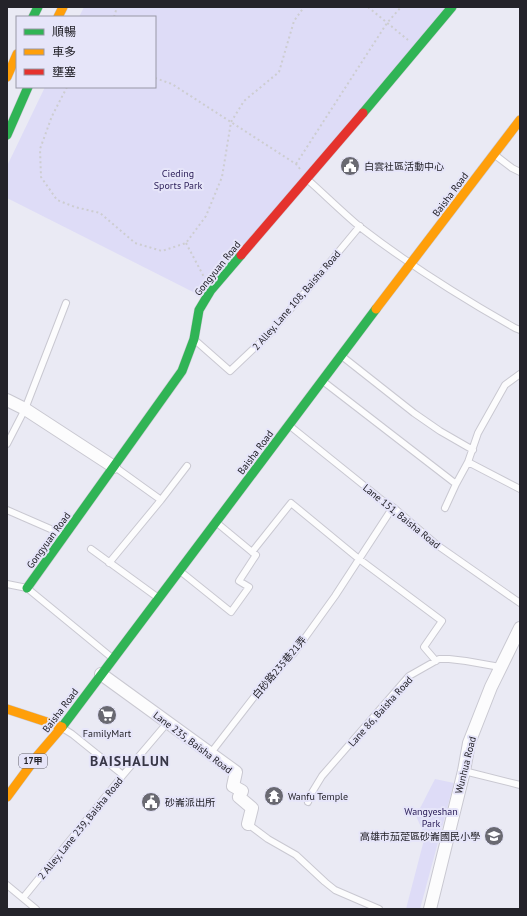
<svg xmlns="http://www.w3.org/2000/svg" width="527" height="916" viewBox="0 0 527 916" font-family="'PT Sans','Noto Sans TC',sans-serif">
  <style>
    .green { fill: #dedcf7 }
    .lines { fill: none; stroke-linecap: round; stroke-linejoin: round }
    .lane-casing { stroke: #c9c8d1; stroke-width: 8 }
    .street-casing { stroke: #c9c8d1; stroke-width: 14 }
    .fast-casing { stroke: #c9c8d1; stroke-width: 10 }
    .slow-casing { stroke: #c9c8d1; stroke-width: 10 }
    .jam-casing { stroke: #c9c8d1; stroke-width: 10 }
    .path { stroke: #cdcdd0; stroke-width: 2; stroke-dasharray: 2 3; stroke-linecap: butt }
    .lane { stroke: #fcfcfd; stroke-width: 6 }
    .street { stroke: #fcfcfd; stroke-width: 12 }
    .fast { stroke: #30b455; stroke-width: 9 }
    .slow { stroke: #ff9f0a; stroke-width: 9 }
    .jam { stroke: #e5322d; stroke-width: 9 }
    .labels { text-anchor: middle; stroke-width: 4; stroke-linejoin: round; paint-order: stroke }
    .shield { fill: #e6e5f9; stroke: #5e5d68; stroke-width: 1 }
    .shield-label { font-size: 9px; font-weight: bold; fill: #24232a }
    .poi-label { font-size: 10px; fill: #24232a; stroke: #e6e5f9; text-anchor: start }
    .park-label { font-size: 10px; fill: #2e215b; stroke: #e6e5f9 }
    .street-label { font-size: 10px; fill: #24232a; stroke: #e6e5f9 }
    .district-label { font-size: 14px; font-weight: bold; letter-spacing: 1px; fill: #373646; stroke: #e6e5f9 }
  </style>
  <rect width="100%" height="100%" fill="#eaeaf4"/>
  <path class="green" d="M84 7H447L203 297 7 198V166L45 87H155V17H79Z
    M435 779 454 783 420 909H406L425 836 416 816Z"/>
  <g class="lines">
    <defs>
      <path id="lane" d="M495 155 512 168 520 172
        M308 180C325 195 342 212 360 227 408 264 462 298 515 328L520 330
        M196 341 230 371 270 333 306 291 360 226
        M343 357 414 413 440 431 473 450
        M324 382 456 484
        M290 426 382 500 393 507 437 545 520 603
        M7 444 25 409 66 303
        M468 462 520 489
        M115 467 161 500
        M445 508 456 484 468 462 478 433 505 385 520 374
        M7 510 62 534
        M217 523 252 552 291 503 359 559 442 621 424 647 436 661
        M91 549 157 597
        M109 563 161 500 187 466
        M180 571 231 612 249 587 239 581 256 555 252 552
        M7 584 27 588 111 657
        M64 729 72 734 123 775
        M210 754 271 675 294 653 335 596 393 507
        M464 771 520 785
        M308 802 311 794 322 776 409 676 439 659H449L466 661 500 667
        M248 824 268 839 296 855 325 882 335 890 379 909
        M7 885 36 909
        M23 898 123 775 168 722"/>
      <path id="street" d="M7 400 25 409 114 467
        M101 674 236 772 233 786 242 791 239 797 252 808 248 824
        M430 909 464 771 469 743 491 687 520 628"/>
      <path id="fast" d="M33 17 38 7
        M363 113 452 7
        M7 135 28 87
        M27 588 182 371 194 339 199 310 211 290 241 255
        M62 727 376 309"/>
      <path id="slow" d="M58 17 63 7
        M7 77 17 54
        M376 309 520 120
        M7 709 62 727 38 755 7 797"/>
      <path id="jam" d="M241 255 363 113"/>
    </defs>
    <use href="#lane" class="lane-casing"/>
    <use href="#street" class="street-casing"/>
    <use href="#fast" class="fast-casing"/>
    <use href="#slow" class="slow-casing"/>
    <use href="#jam" class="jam-casing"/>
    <path class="path" d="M368 7 408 40
      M114 17 117 7
      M155 78 172 84 296 164 300 169
      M67 87 52 116 40 149 41 177 57 200 75 207 100 213 135 243 162 251 186 243 206 216 222 177 231 122 244 101 279 72 294 21 304 7
      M296 164 387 23 401 7
      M186 243 204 277"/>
    <use href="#lane" class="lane"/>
    <use href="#street" class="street"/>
    <use href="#fast" class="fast"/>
    <use href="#slow" class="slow"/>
    <use href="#jam" class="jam"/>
  </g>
  <defs>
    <symbol id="civic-disc" viewBox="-11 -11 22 22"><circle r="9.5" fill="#696971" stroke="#e6e5f9"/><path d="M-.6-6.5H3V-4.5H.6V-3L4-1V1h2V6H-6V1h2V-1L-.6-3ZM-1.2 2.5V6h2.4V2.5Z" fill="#fff"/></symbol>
    <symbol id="supermarket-disc" viewBox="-11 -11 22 22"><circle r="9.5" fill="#696971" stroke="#e6e5f9"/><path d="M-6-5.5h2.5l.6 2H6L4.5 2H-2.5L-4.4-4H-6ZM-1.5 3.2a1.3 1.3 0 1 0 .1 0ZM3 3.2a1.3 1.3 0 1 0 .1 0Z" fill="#fff"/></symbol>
    <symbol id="temple-disc" viewBox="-11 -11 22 22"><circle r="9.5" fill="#696971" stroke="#e6e5f9"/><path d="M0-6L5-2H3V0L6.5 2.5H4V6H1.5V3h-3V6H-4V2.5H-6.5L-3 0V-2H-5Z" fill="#fff"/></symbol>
    <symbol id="school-disc" viewBox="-11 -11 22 22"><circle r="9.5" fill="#696971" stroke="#e6e5f9"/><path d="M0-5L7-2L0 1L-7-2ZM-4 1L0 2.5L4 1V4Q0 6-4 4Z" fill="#fff"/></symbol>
  </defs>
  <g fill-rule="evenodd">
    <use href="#civic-disc" x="339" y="155" width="22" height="22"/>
    <use href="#supermarket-disc" x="96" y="704" width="22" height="22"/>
    <use href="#temple-disc" x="263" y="785" width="22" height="22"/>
    <use href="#civic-disc" x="140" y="791" width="22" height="22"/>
    <use href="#school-disc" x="483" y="825" width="22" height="22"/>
  </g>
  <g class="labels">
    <rect class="shield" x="19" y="754" width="28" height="14" rx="3"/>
    <g class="shield-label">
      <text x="33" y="764">17甲</text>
    </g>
    <g class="poi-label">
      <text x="364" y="170">白雲社區活動中心</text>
      <text x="107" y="737" text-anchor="middle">FamilyMart</text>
      <text x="288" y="800">Wanfu Temple</text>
      <text x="165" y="806">砂崙派出所</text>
      <text x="480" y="840" text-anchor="end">高雄市茄萣區砂崙國民小學</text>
    </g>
    <g class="park-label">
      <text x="178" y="177">Cieding<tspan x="178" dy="12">Sports Park</tspan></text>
      <text x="431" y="815">Wangyeshan<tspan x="431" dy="12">Park</tspan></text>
    </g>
    <g class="street-label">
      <text transform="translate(450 194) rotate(-53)" y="4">Baisha Road</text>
      <text transform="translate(217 268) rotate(-51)" y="4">Gongyuan Road</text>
      <text transform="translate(296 300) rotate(-49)" y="4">2 Alley, Lane 108, Baisha Road</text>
      <text transform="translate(255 452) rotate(-53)" y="4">Baisha Road</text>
      <text transform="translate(402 516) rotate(39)" y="4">Lane 151, Baisha Road</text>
      <text transform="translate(48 540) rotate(-54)" y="4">Gongyuan Road</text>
      <text transform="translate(279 667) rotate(-50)" y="4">白砂路235巷21弄</text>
      <text transform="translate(60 710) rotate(-53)" y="4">Baisha Road</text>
      <text transform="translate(380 711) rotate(-48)" y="4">Lane 86, Baisha Road</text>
      <text transform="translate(193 742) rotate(37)" y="4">Lane 235, Baisha Road</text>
      <text transform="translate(465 765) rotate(-76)" y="4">Wunhua Road</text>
      <text transform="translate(80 828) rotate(-51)" y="4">2 Alley, Lane 239, Baisha Road</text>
    </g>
    <g class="district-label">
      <text x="130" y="766">BAISHALUN</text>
    </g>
  </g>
  <rect width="527" height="916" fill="none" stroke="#24232a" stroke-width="16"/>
  <rect x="16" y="16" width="140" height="72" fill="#e6e5f9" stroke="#9897a6"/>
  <rect x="24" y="29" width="20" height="6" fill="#30b455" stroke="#9897a6"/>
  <text x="52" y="36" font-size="12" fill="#24232a">順暢</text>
  <rect x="24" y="49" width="20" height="6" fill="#ff9f0a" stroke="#9897a6"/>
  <text x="52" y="56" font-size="12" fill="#24232a">車多</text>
  <rect x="24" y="69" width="20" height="6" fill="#e5322d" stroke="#9897a6"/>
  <text x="52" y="76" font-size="12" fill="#24232a">壅塞</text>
</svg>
